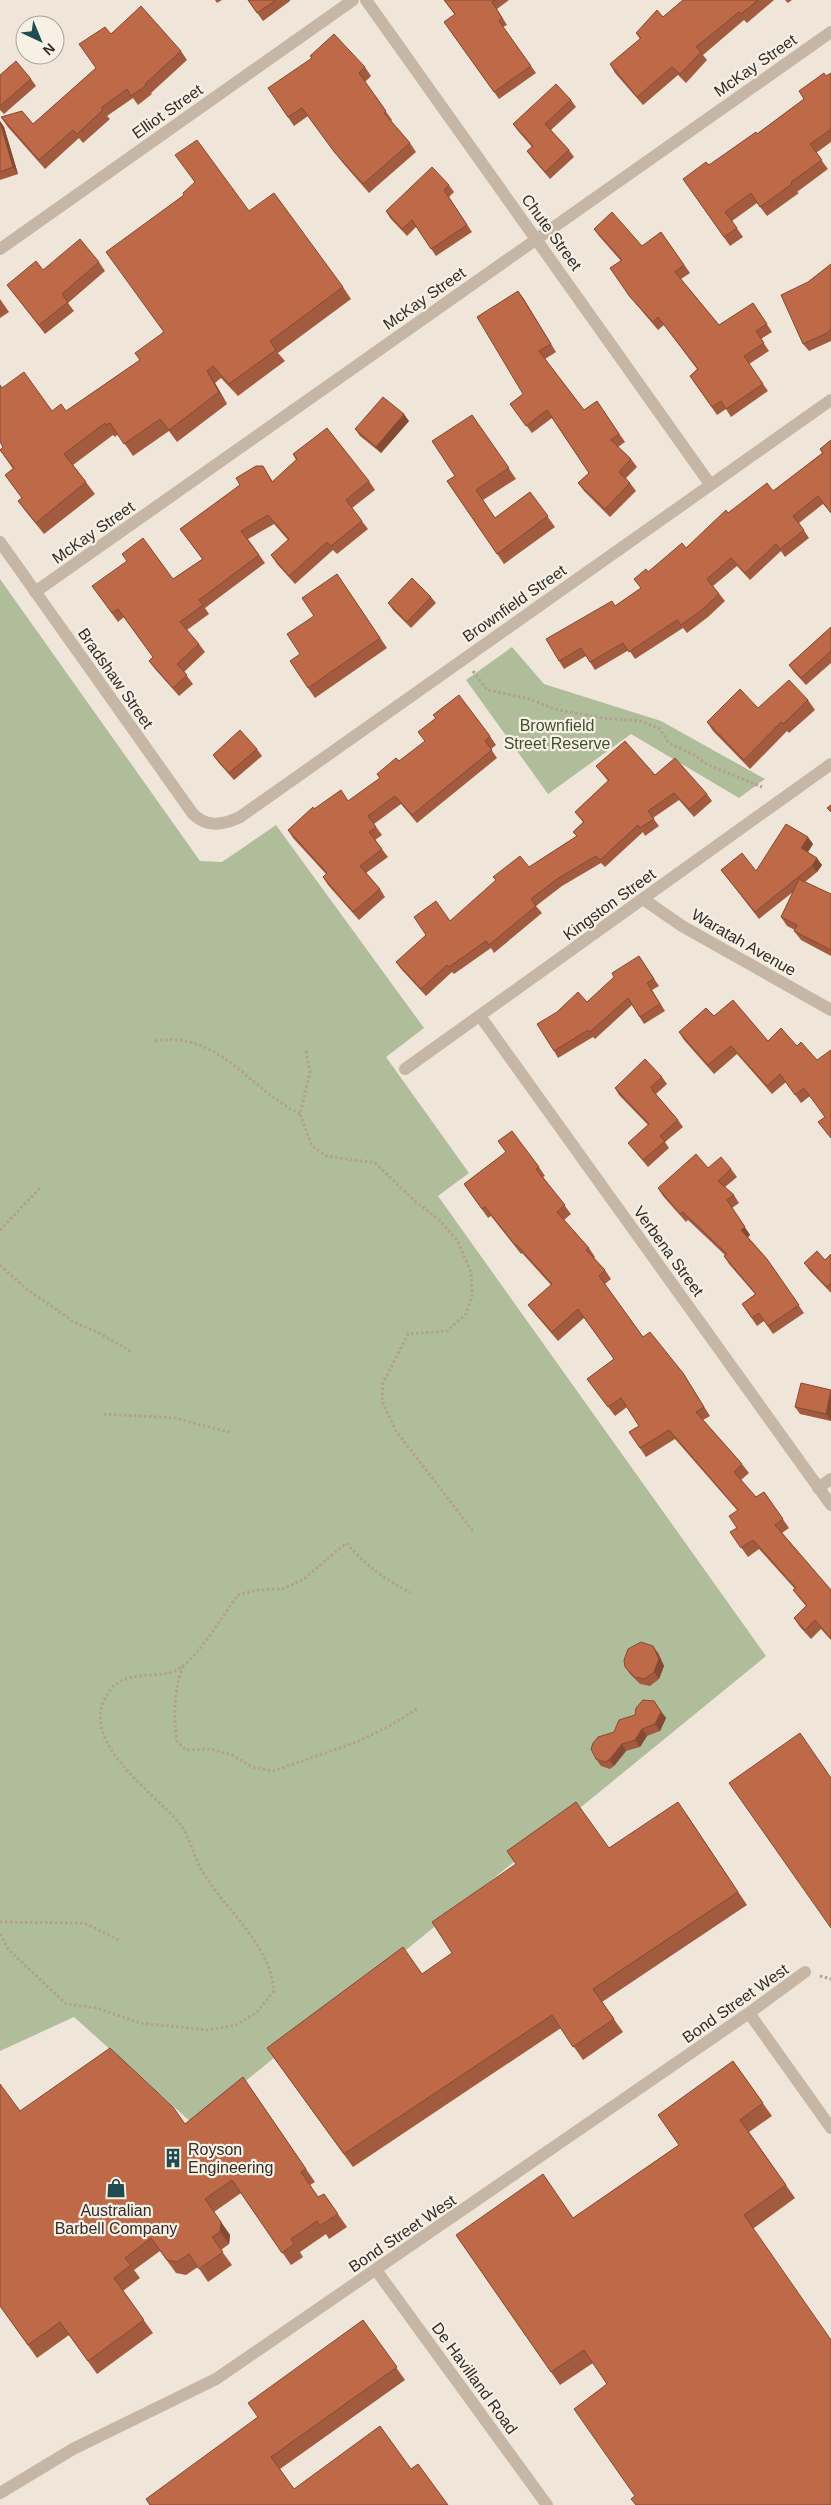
<svg xmlns="http://www.w3.org/2000/svg" width="831" height="2505" viewBox="0 0 831 2505" font-family="Helvetica,sans-serif">
  <style>
    .green { fill: #b0bd9b }
    .lines { fill: none; stroke-linecap: round; stroke-linejoin: round }
    .path { stroke: #b2a091; stroke-width: 3; stroke-dasharray: 2.5 2.5; stroke-linecap: butt }
    .street { stroke: #c6b6a6; stroke-width: 12 }
    .wall { fill: #a35b3f }
    .shaded-wall { fill: #854a33 }
    .building { fill: #be6a49; stroke: #854a33 }
    .labels { text-anchor: middle; stroke-width: 4.5; stroke-linejoin: round; paint-order: stroke }
    .street-label { font-size: 16px; fill: #332b27; stroke: #f7f0e5 }
    .park-label { font-size: 16px; fill: #41502c; stroke: #f7f0e5 }
    .poi-label { font-size: 16px; fill: #332b27; stroke: #f7f0e5; text-anchor: start }
  </style>
  <rect width="100%" height="100%" fill="#efe6d9"/>
  <path class="green" d="M0 579 200 861 222 862 276 825 424 1028 386 1057 469 1173 438 1196 766 1656 193 2124 74 2017 0 2051Z
    M512 647 544 684 661 721 765 779 739 798 631 734 548 794 466 680Z"/>
  <g class="lines">
    <path class="path" d="M473 671 487 690 530 699 554 709 602 718 641 721 660 729 669 743 694 755 708 765 762 787
      M155 1041C219 1030 250 1090 300 1114
      M306 1051 310 1072 300 1114 312 1146 327 1156 375 1163 415 1201 438 1219 457 1240 471 1272 472 1296 466 1314 447 1331 408 1334 383 1383 382 1401 396 1431 473 1531
      M0 1230 41 1187
      M0 1265 24 1287 74 1322 101 1334 132 1352
      M104 1414 175 1418 232 1433
      M183 1666C174 1690 173 1715 177 1741L186 1750 211 1749 232 1755 252 1767 273 1771 354 1743 386 1728 417 1709
      M0 1922 84 1923 121 1941
      M0 1934 8 1949 66 2004 97 2008 140 2023 207 2030 236 2025 257 2012 274 1991C270 1942 224 1910 201 1869 193 1855 190 1837 180 1824 154 1792 71 1738 111 1689 126 1671 152 1678 172 1672 195 1665 223 1614 238 1595L257 1590 282 1589 304 1579 346 1543C366 1565 385 1580 411 1593
      M820 1976 831 1979"/>
    <path class="street" d="M366 0 710 484
      M0 249 353 0
      M0 542 193 814C207 828 223 825 240 817L831 400
      M35 592 831 32
      M643 899 682 926 831 1010
      M480 1016 831 1505
      M405 1069 831 764
      M818 1488 831 1479
      M749 2013 831 2128
      M376 2270 547 2505
      M0 2493 73 2449 216 2379 749 2013 805 1972"/>
  </g>
  <path class="wall" d="M215 0H222L217 3Z
    M248 0H290V1L263 21Z
    M444 0H509L497 9 507 25 503 27 536 73 499 99 444 22 455 15Z
    M683 0H774L747 23 744 20 703 55 707 60 686 83 678 75 643 105 615 73 610 64 640 39 636 33 663 17Z
    M785 0H792L788 3Z
    M111 34 181 51 187 60 151 93 152 94 138 105 133 98 107 116 110 119 83 143 79 138 45 169 7 126 1 117 33 124 96 68Z
    M365 67 371 76 365 82 392 120 391 121 410 143 416 152 369 193 342 162 308 116 294 126 268 88Z
    M831 73V142L816 153 828 169 797 192 799 193 767 216 757 203 732 221 743 237 730 246 683 179 709 165 757 134 804 99 826 76Z
    M0 75 31 79 36 86 4 114 0 110Z
    M571 100 576 107 551 130 569 150 574 157 550 179 532 158 527 151 532 147 518 131 513 124Z
    M0 121 4 127 18 174 0 180Z
    M449 185 454 192 449 197 472 232 436 256 416 227 407 236 390 218 386 211Z
    M249 211 343 287 351 299 278 353 285 361 238 396 221 378 215 383 227 404 177 442 169 431 133 456 118 434 115 437 113 435 73 465 95 494 44 534 27 513 18 501 22 498 5 475 13 469 0 450 3 447 2 388 52 411H66L140 360 163 332Z
    M594 229 642 246 661 232 690 273 681 279 719 325 753 303 772 332 761 339 769 351 749 364 768 391 731 417 726 409 717 415 690 376 697 369 664 325 658 330 636 304 610 268 621 261 599 236Z
    M99 262 105 271 68 303 74 311 45 334 7 285Z
    M831 264V341L809 351 803 344 808 282Z
    M518 291 556 352 545 359 584 410 597 401 625 442 618 447 631 459 637 467 626 478 630 483 636 491 610 517 584 491 578 483 589 473 552 418 532 433 510 404 523 394Z
    M0 299 9 312 0 318Z
    M472 415 516 479 483 500 495 518 530 492 555 527 504 564 447 481 455 476Z
    M409 421 381 453 360 436 355 429Z
    M831 440V513L823 504 799 523 809 538 785 557 781 551 750 580 737 566 713 586 725 601 708 617 687 633 683 628 635 659 629 650 595 670 586 656 564 669 559 661 615 606 641 588 648 572 686 548 728 513 773 491 822 453 820 449Z
    M293 454 369 481 375 490 352 508 368 529 337 554 333 550 295 584 277 564 271 555 288 540 274 524 248 539 265 563 205 608 209 614 187 630 199 644 205 652 184 672 193 684 179 696 155 669 149 661 153 657 124 617 118 622 92 586 173 579 202 559 180 529 240 485 263 466 273 482 296 460Z
    M337 574 387 648 315 698 308 688 300 654 314 616Z
    M431 597 436 603 411 628 393 610 388 603Z
    M831 627V663L806 685 794 672 789 665Z
    M808 700 815 710 789 733 787 731 750 769 713 731 707 722 758 708Z
    M490 736 496 745 491 749 497 758 417 823 401 804 374 824 382 835 375 840 388 857 366 873 380 889 385 897 359 920 328 885 323 877 326 874 293 838 288 830 314 809 348 801 380 778 377 774 399 761Z
    M257 749 262 756 234 780 218 762 213 755Z
    M596 766 655 775 707 794 712 801 694 817 679 800 653 818 659 826 645 836 643 832 605 867 601 863 562 886 536 906 542 913 494 953 491 948 454 974 452 972 426 996 401 969 396 962 450 921 529 867 577 836 573 832 583 822 575 812 608 781Z
    M813 844 808 852 822 865 817 872 805 882 831 894V956L801 940 794 931 795 930 787 926 781 917 793 892 759 919 721 870 756 871Z
    M639 956 659 986 652 990 665 1011 644 1024 632 1005 595 1039 593 1037 558 1058 554 1051 587 1002Z
    M714 1016 768 1041 781 1028 825 1117 810 1096 801 1103 786 1082 772 1094 737 1054 714 1074 684 1040 679 1032Z
    M662 1077 667 1084 656 1094 657 1096 678 1120 683 1127 665 1142 669 1148 648 1167 628 1143 648 1125 619 1095 615 1088Z
    M506 1152 539 1167 545 1176 543 1177 571 1214 564 1220 589 1248 595 1257 594 1258 605 1270 611 1279 605 1284 643 1337 683 1373 710 1416 703 1420 742 1464 749 1473 741 1480 756 1497 764 1492 789 1528 782 1533 831 1590V1640L821 1629 811 1639 800 1627 794 1618 806 1606 800 1599 793 1590 795 1589 759 1549 748 1557 730 1532 737 1528V1510L675 1439 646 1457 629 1432 639 1426 627 1407 615 1416 587 1379 614 1359 584 1318 558 1341 535 1314 528 1305 551 1285 522 1253 521 1254 491 1216 488 1218 464 1184Z
    M708 1168 731 1169 737 1177 725 1187 734 1195 739 1203 732 1208 750 1235 748 1237 767 1259 804 1313 773 1334 764 1321 757 1326 742 1304 755 1294 729 1264 724 1256 725 1255 688 1220 686 1222 663 1196 658 1188Z
    M831 1254V1293L810 1271 804 1263 825 1260Z
    M831 1390V1421L800 1414 795 1407Z
    M658 1653 664 1666 659 1679 650 1686 640 1684 630 1674 625 1667Z
    M654 1701 666 1718 660 1731 647 1736 640 1747 626 1751 614 1766 610 1769 601 1766 596 1759 614 1732 635 1715Z
    M687 1815 747 1905 602 2002 623 2032 583 2060 561 2028 353 2167 267 2048 422 1974 609 1848Z
    M733 2061 772 2116 749 2132 795 2198 754 2228 635 2496 607 2384 593 2363 560 2385 456 2235 573 2218 679 2145Z
    M243 2077 315 2182 310 2185 318 2197 324 2194 347 2227 329 2239 326 2234 300 2252 303 2257 291 2265 241 2193 214 2212 230 2235 229 2244 221 2250 232 2265 208 2282 198 2267 186 2275 176 2273 160 2251 134 2270 140 2278 123 2291 153 2333 97 2374 69 2335 37 2358 0 2306 20 2111 185 2124Z
    M363 2320 405 2380 280 2469 294 2489 411 2469 448 2505H150L258 2417Z"/>
  <path class="shaded-wall" d="M0 121 4 127 18 174 13 167Z
    M518 291 524 299 556 352 551 344Z
    M207 371 215 383 227 404 219 392Z
    M404 414 409 421 381 453 376 447Z
    M808 837 813 844 806 855 801 848Z
    M817 858 822 865 817 872 812 866Z
    M732 1208 750 1235 747 1238 741 1230Z
    M831 1391V1421L826 1414Z
    M653 1646 658 1653 664 1666 659 1679 654 1672Z
    M661 1712 666 1718 660 1731 655 1724Z
    M642 1729 647 1736 640 1747 635 1740Z
    M622 1744 626 1751 614 1766 609 1760Z
    M221 2222 230 2235 229 2244 220 2232Z"/>
  <path class="building" d="M248 0H276L257 13Z
    M444 0H495L492 2 502 18 499 21 531 66 494 92 444 22 455 14Z
    M683 0H758L741 14 739 12 696 47 701 52 680 74 672 67 637 97 610 64 641 38 636 33 657 10 663 17Z
    M141 6 181 51 145 84 146 86 131 96 127 89 101 108 103 110 77 134 73 130 39 160 1 117 22 111 33 124 96 68 79 44 105 27 111 34Z
    M334 34 365 67 359 73 386 111 384 113 410 143 363 184 335 153 302 108 288 117 268 88 312 58 310 56Z
    M16 61 31 79 0 106V75Z
    M824 73 826 76 831 73V129L810 144 822 160 791 182 792 184 760 207 751 193 725 212 737 228 724 237 683 179 706 162 709 165 756 132 757 134 804 99 799 91Z
    M556 84 571 100 545 124 569 150 545 172 527 151 533 146 513 124Z
    M0 122 13 167 0 172Z
    M197 140 249 211 274 193 343 287 270 341 276 350 229 384 213 366 207 371 219 392 169 430 160 419 124 444 110 423 106 425 105 423 64 454 86 482 36 523 18 501 22 498 5 475 14 468 0 450 3 447 0 442V385L2 388 24 372 52 411 61 404 66 411 140 360 135 353 164 332 106 252 184 195 183 193 195 182 175 155Z
    M432 167 449 185 444 190 467 225 431 249 412 220 402 229 386 211Z
    M612 212 642 246 661 232 684 265 675 272 719 325 753 303 767 324 756 331 764 343 744 356 763 384 726 409 721 401 712 407 690 376 698 369 658 317 653 322 630 297 610 268 622 260 594 229Z
    M80 239 99 262 62 294 68 302 39 325 7 285 36 261 43 270Z
    M831 264V329L827 333 803 344 781 295 808 282Z
    M518 291 551 344 539 351 584 410 597 401 619 434 611 440 631 459 619 472 630 483 605 509 578 483 589 473 547 410 526 426 510 404 523 394 477 317Z
    M383 397 404 414 376 447 355 429Z
    M472 415 509 468 476 490 495 518 530 492 548 516 497 554 447 481 455 476 432 441Z
    M327 428 369 481 346 500 362 521 331 546 327 542 289 576 271 555 289 539 268 515 241 531 259 555 199 600 203 605 180 622 199 644 177 664 187 675 173 688 149 661 153 657 118 609 112 613 92 586 127 561 122 554 143 538 173 579 203 559 180 529 240 485 236 478 256 466H263L272 482 297 459 293 454Z
    M831 440V513L818 496 793 516 804 530 780 549 776 544 745 573 731 558 707 579 719 594 703 609 681 625 677 620 629 652 623 643 590 662 581 648 559 661 546 639 612 601 615 606 641 588 634 579 646 569 648 572 682 543 686 548 726 510 728 513 767 483 773 491 823 453 820 449Z
    M337 574 380 638 308 688 290 661 300 654 287 634 314 616 302 598Z
    M412 578 431 597 407 622 388 603Z
    M831 627V651L801 678 789 665Z
    M789 680 808 700 783 724 781 722 744 760 707 722 740 689 758 708Z
    M459 695 490 736 485 741 492 750 412 815 395 796 368 816 376 827 369 832 382 849 360 866 380 889 353 912 323 877 327 873 288 830 313 807 314 809 341 790 348 801 380 778 377 774 396 758 399 761 425 741 418 732 436 718 433 715Z
    M240 730 257 749 229 773 213 755Z
    M625 741 655 775 675 758 707 794 689 809 674 793 648 811 654 819 640 828 638 825 600 860 596 856 557 879 531 899 536 906 489 945 486 941 449 967 447 965 421 989 396 962 426 935 414 917 436 901 450 921 496 880 493 877 520 856 529 867 577 836 573 832 584 822 575 812 609 780 596 766Z
    M831 805V812L827 808Z
    M786 824 808 837 801 848 817 858 812 866 755 912 721 870 742 853 756 871Z
    M799 879 831 894V950L794 931 797 925 781 917Z
    M639 956 654 979 647 983 660 1004 640 1017 628 998 590 1032 588 1030 554 1051 537 1024 557 1012 578 992 587 1002 614 977 612 973Z
    M733 1000 768 1041 781 1028 797 1046 801 1042 817 1060 831 1050V1138L818 1122 825 1117 804 1088 795 1095 780 1074 767 1086 731 1046 708 1065 679 1032 706 1008 714 1016Z
    M645 1059 662 1077 651 1087 653 1091 678 1120 660 1136 665 1141 643 1160 628 1143 649 1124 615 1088Z
    M512 1131 539 1167 536 1169 565 1205 557 1212 589 1248 586 1250 605 1270 599 1276 643 1337 650 1332 683 1373 704 1407 696 1412 742 1464 734 1472 756 1497 764 1492 783 1519 775 1525 831 1590V1639L815 1620 805 1630 794 1618 807 1605 793 1590 796 1588 753 1540 741 1548 730 1532 737 1528 729 1516 738 1510 669 1430 640 1448 629 1432 639 1426 621 1398 608 1407 587 1379 614 1359 578 1309 552 1332 528 1305 552 1284 516 1244 515 1245 485 1207 482 1209 464 1184 506 1152 498 1141Z
    M696 1154 708 1168 721 1157 731 1169 718 1181 734 1195 727 1200 745 1227 741 1230 767 1259 799 1305 768 1326 759 1313 752 1318 742 1304 756 1294 724 1256 727 1254 683 1212 680 1214 658 1188Z
    M817 1251 825 1260 831 1254V1283L827 1287 804 1263Z
    M801 1383 831 1390 826 1414 795 1407Z
    M641 1642 653 1646 659 1659 654 1672 645 1679 635 1677 625 1667 624 1660 628 1649Z
    M643 1700 654 1701 661 1712 655 1724 642 1729 635 1740 622 1744 609 1760 605 1762 596 1759 591 1749 593 1743 598 1737 614 1732 619 1720 635 1715 636 1708Z
    M800 1733 831 1778V1928L729 1783Z
    M576 1802 609 1848 678 1802 738 1892 593 1989 614 2019 573 2047 552 2015 344 2154 267 2048 403 1947 422 1974 452 1953 432 1922 516 1864 507 1851Z
    M110 2048 173 2107 185 2124 243 2077 306 2169 301 2172 318 2197 324 2194 338 2214 320 2226 317 2221 291 2239 294 2244 282 2253 232 2180 205 2199 221 2222 220 2232 212 2237 223 2252 199 2269 189 2254 177 2262 167 2260 151 2238 125 2258 131 2265 114 2278 144 2320 88 2361 60 2322 28 2345 0 2306V2084L20 2111Z
    M733 2061 763 2103 740 2120 786 2185 744 2215 831 2340V2505H636L631 2499 635 2496 574 2409 607 2384 584 2350 551 2372 456 2235 543 2174 573 2218 679 2145 658 2115Z
    M363 2320 397 2367 271 2457 294 2489 380 2426 411 2469 418 2464 448 2505H150L146 2499 258 2417 248 2403Z"/>
  <defs>
    <symbol id="building-bare" viewBox="-9 -9 18 18"><path d="M-4-6H4V6H1V3H-1V6H-4ZM-2.5-4.3h1.7v1.8h-1.7ZM.8-4.3h1.7v1.8H.8ZM-2.5-1h1.7V.8h-1.7ZM.8-1h1.7V.8H.8Z" fill="#1f4c52" stroke="#f7f0e5" stroke-width="2.5" paint-order="stroke"/></symbol>
    <symbol id="shop-bare" viewBox="-9 -9 18 18"><path d="M-5-2.5h2.3a2.7 3.5 0 0 1 5.4 0H5L5.5 6h-11ZM-1.5-2.5h3a1.5 2.3 0 0 0-3 0Z" fill="#1f4c52" stroke="#f7f0e5" stroke-width="2.5" paint-order="stroke"/></symbol>
  </defs>
  <g fill-rule="evenodd">
    <use href="#building-bare" x="159" y="2144" width="28" height="28"/>
    <use href="#shop-bare" x="102" y="2174" width="28" height="28"/>
  </g>
  <g class="labels">
    <g class="street-label">
      <text transform="translate(755 65) rotate(-35)" y="6">McKay Street</text>
      <text transform="translate(167 111) rotate(-35)" y="6">Elliot Street</text>
      <text transform="translate(552 232) rotate(54)" y="6">Chute Street</text>
      <text transform="translate(424 298) rotate(-35)" y="6">McKay Street</text>
      <text transform="translate(93 532) rotate(-35)" y="6">McKay Street</text>
      <text transform="translate(514 603) rotate(-35)" y="6">Brownfield Street</text>
      <text transform="translate(116 678) rotate(55)" y="6">Bradshaw Street</text>
      <text transform="translate(609 904) rotate(-36)" y="6">Kingston Street</text>
      <text transform="translate(744 942) rotate(30)" y="6">Waratah Avenue</text>
      <text transform="translate(669 1251) rotate(54)" y="6">Verbena Street</text>
      <text transform="translate(735 2003) rotate(-35)" y="6">Bond Street West</text>
      <text transform="translate(402 2233) rotate(-34)" y="6">Bond Street West</text>
      <text transform="translate(475 2378) rotate(54)" y="6">De Havilland Road</text>
    </g>
    <g class="park-label">
      <text x="557" y="731">Brownfield<tspan x="557" dy="18">Street Reserve</tspan></text>
    </g>
    <g class="poi-label">
      <text x="188" y="2155">Royson<tspan x="188" dy="18">Engineering</tspan></text>
      <text x="116" y="2216" text-anchor="middle">Australian<tspan x="116" dy="18">Barbell Company</tspan></text>
    </g>
  </g>
  <g transform="translate(40 40) rotate(136)"><circle r="24" fill="#f7f0e5" stroke="#a9a199"/>
  <path d="M0-4L9 19L0 12L-9 19Z" fill="#1f4c52"/>
  <text y="-8" font-size="14" font-weight="bold" text-anchor="middle" fill="#332b27">N</text>
  </g>
</svg>
